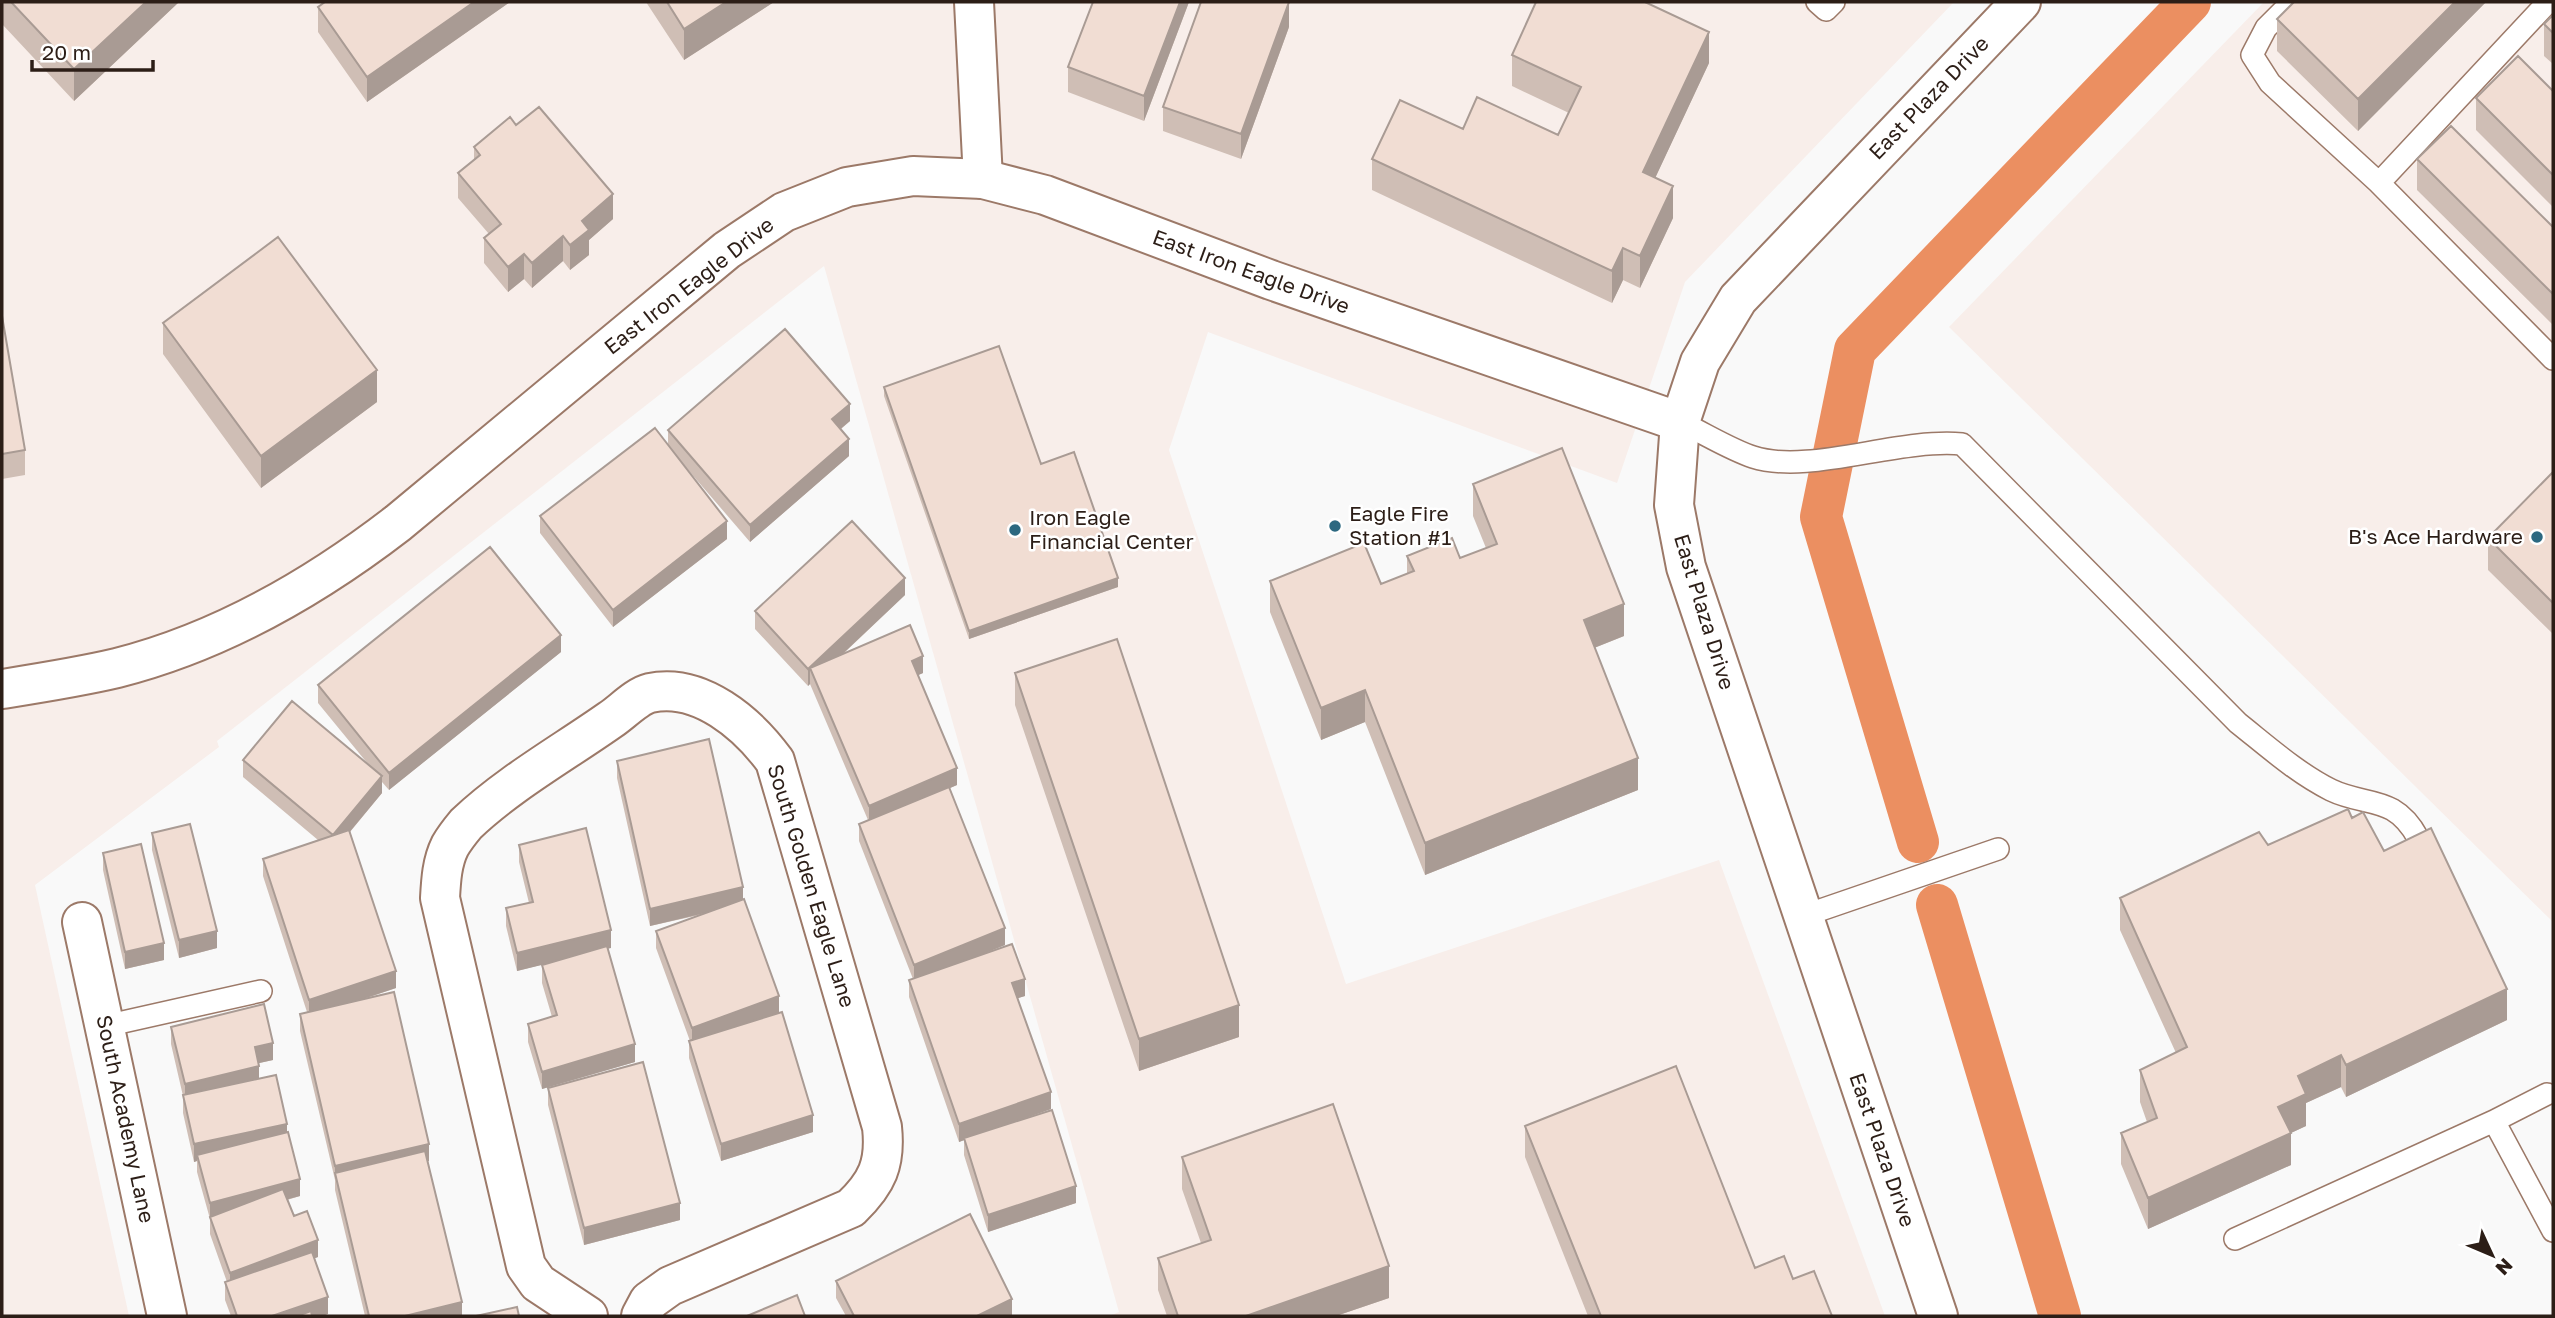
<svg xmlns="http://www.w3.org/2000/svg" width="2555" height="1318" viewBox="0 0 2555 1318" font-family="'Golos Text',sans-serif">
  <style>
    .built { fill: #f8eeea }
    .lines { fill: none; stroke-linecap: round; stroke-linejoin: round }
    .canal { stroke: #eb8f61; stroke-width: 42 }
    .lane-casing { stroke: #9c7968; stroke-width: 24 }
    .street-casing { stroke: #9c7968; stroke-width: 42 }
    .secondary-casing { stroke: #9c7968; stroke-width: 42 }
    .lane { stroke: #fff; stroke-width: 21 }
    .street { stroke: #fff; stroke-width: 38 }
    .secondary { stroke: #fff; stroke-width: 38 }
    .wall { fill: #cfbeb5 }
    .shaded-wall { fill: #a99b94 }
    .building { fill: #f1ddd3; stroke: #a99b94; stroke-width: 2 }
    .poi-dot { fill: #2c6880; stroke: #fff; stroke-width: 2.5 }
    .labels { text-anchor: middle; stroke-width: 5; stroke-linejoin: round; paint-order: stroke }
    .street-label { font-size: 21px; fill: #2c1e17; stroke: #fff }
    .poi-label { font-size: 21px; fill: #2c1e17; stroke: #fff; text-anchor: start }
  </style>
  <rect width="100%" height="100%" fill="#f9f9f9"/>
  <path class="built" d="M2 2H1954L1685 282 1617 483 1208 332 1169 450 1346 984 1719 860 1885 1316H1109L1119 1312 824 266 217 741 219 747 35 885 129 1316H2Z
    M2264 2H2553V922L1949 327Z"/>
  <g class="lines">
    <path class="canal" d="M1918 842 1821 517 1855 350 2190 2
      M1937 905 2060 1316"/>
    <defs>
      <path id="lane" d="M1817 2 1826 10 1834 2
        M2292 2 2266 28 2252 55 2270 83 2379 183
        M2548 2 2379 183 2553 359
        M1680 422C1704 433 1729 449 1753 457 1809 475 1897 438 1962 444L2238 723C2267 746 2297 773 2331 790 2366 807 2394 794 2418 838
        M1803 916 1998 849
        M105 1026 261 991
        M2494 1121 2547 1094
        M2235 1239 2494 1121 2553 1231"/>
      <path id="street" d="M974 2 983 179
        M82 922 167 1316
        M588 1316 538 1283 526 1266 440 898C441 880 442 862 450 846 454 839 461 830 466 824 508 784 563 753 610 720 621 713 637 696 650 693 700 682 748 724 775 761L882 1127C886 1164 877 1183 851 1208L670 1286 649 1301 641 1316"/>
      <path id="secondary" d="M2 689C40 683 79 677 117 668 220 642 315 587 398 523L727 250 784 212 847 187 913 176 983 179 1045 195 1271 280 1680 422
        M1938 1316 1686 567 1674 505 1680 422 1700 362 1738 299 2021 2"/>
    </defs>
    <use href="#lane" class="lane-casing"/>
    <use href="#street" class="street-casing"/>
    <use href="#secondary" class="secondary-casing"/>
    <use href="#lane" class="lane"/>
    <use href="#street" class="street"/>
    <use href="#secondary" class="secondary"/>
  </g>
  <path class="wall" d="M2 2H179L74 101 2 24Z
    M325 2H510L367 102 318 32V7Z
    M646 2H774L684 60Z
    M1093 2H1189L1144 121 1068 92V67Z
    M2294 2H2486L2358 131 2277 51V19Z
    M2553 15V64L2544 56V24Z
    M1289 27 1241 159 1163 131V107Z
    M1512 55 1709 63 1655 178 1673 218 1640 288 1623 280 1612 303 1372 190V159L1463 129 1558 135 1569 113 1512 86Z
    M2553 91V207L2476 130V98Z
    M516 125 613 219 589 240V255L570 270 563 261 532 288 524 279 508 292 484 263V238L489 234 458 198V173L474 160V147Z
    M2417 159 2553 227V325L2417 190Z
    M2 316 25 450V475L2 479Z
    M163 323 377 402 261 488 163 354Z
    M884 387 1041 464 1118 587 969 639 884 396Z
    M850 421 841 429 849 456 750 542 683 464 727 539 613 627 540 533V516L668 445V430Z
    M2553 472V634L2488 570V538Z
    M1473 484 1624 636 1594 648 1638 790 1425 875 1365 722 1321 740 1270 612V581L1381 584 1407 574V556L1460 558 1486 548 1473 516Z
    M905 595 843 654 923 673 918 675 957 785 950 788 1005 945 993 950 1025 996 1018 998 1051 1109 1024 1119 1076 1203 988 1232 964 1155V1140L959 1142 909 997V980L913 979 859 841V824L868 820 810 684 808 686 755 629V611Z
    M561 652 389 790 382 782V793L350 832 396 988 364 999 429 1161H428L462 1316H365L335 1190V1180L300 1031V1014L307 1012 263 876V859L318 840 243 777V760L368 764 318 703V685Z
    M1015 673 1239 1037 1139 1071 1015 705Z
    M617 761 743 899 779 1013 813 1132 721 1161 689 1058V1041H690L656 948V931L704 914 650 926 617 778Z
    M2352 818 2384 851 2507 1020 2346 1097 2341 1087 2306 1103V1126L2291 1133V1165L2148 1229 2121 1164V1133L2147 1122 2140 1102V1070L2176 1053 2120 930V898L2268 845Z
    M152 833 217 948 179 958 152 850Z
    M519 845 611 948H607L635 1062 542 1089 528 1042V1024L552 1017 542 983V965L564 959 517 971 506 926V908L529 903 519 862Z
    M103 853 164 960 125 969 103 870Z
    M171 1027 273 1060 259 1063V1078L287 1132 300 1196 287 1200 294 1216 318 1257 315 1258 328 1314 322 1316H231L225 1300V1282H227L210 1234V1219L197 1172V1161L194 1162 183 1113V1096L171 1044Z
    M548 1088 680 1220 584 1245 548 1105Z
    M1525 1126 1755 1268 1793 1279 1832 1316H1588L1525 1157Z
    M1182 1157 1389 1298 1336 1316H1167L1158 1290V1258L1201 1243 1182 1189Z
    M836 1281 1012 1316H846L836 1298Z"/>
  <path class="shaded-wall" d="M146 2H179L74 101V69Z
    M474 2H510L367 102V77Z
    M726 2H774L684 60V29Z
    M1180 2H1189L1144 121V96Z
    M1289 2V27L1241 159V134Z
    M2455 2H2486L2358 131V99Z
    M1709 32V63L1643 204V172Z
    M1673 186V218L1640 288V256Z
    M613 194V219L589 240V255L570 270V245L582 221Z
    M563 236V261L532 288V263Z
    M1623 248V280L1612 303V271Z
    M524 254V279L508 292V267Z
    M377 370V402L261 488V456Z
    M850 404V421L832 436V419Z
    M849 439V456L750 542V525Z
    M727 521V539L613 627V610Z
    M905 578V595L815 680 810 668V684L808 686V669Z
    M1118 578V587L969 639V631Z
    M1624 604V636L1584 652V620Z
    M561 635V652L389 790V773Z
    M923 656V673L912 678V661Z
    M1365 690V722L1321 740V708Z
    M1638 758V790L1425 875V843Z
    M957 768V785L869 823V806Z
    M382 776V793L333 852V835Z
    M743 887V904L650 926V909Z
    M1005 928V945L914 982V965Z
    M611 930V948L517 971V953Z
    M217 931V948L179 958V940Z
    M164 943V960L125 969V952Z
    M396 971V988L309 1017V1000Z
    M1025 979V996L1012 1000V983Z
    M2507 989V1020L2346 1097V1065Z
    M779 996V1013L692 1045V1028Z
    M1239 1005V1037L1139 1071V1039Z
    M273 1043V1060L255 1064V1047Z
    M635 1044V1062L542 1089V1072Z
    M2341 1055V1087L2306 1103V1126L2278 1139V1107L2298 1076Z
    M259 1066V1083L185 1102V1084Z
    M1051 1092V1109L959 1142V1124Z
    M813 1115V1132L721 1161V1144Z
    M287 1124V1141L197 1155V1161L194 1162V1144Z
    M2291 1133V1165L2148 1229V1198Z
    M429 1144V1161L337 1183 335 1176V1166Z
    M300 1179V1196L210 1220V1203Z
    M1076 1186V1203L988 1232V1215Z
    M680 1203V1220L584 1245V1228Z
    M318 1240V1257L230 1290V1273Z
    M1389 1266V1298L1336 1316H1246Z
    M328 1297V1314L322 1316H272Z
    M1012 1299V1316H977Z
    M462 1302V1316H405Z"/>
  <path class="building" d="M11 2H146L74 69Z
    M325 2H474L367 77 318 7Z
    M667 2H726L684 29Z
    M1093 2H1180L1144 96 1068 67Z
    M1201 2H1289L1241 134 1163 107Z
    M1536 2H1645L1709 32 1643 172 1673 186 1640 256 1623 248 1612 271 1372 159 1400 100 1463 129 1477 97 1558 135 1581 87 1512 55Z
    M2294 2H2455L2358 99 2277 19Z
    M2553 15V33L2544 24Z
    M2518 56 2553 91V175L2476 98Z
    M539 107 613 194 582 221 589 230 570 245 563 236 532 263 524 254 508 267 484 238 501 224 458 173 480 155 474 147 510 117 516 125Z
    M2451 126 2553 227V294L2417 159Z
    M278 237 377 370 261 456 163 323Z
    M2 316 25 450 2 454Z
    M785 329 850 404 832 419 849 439 750 525 668 430Z
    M999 346 1041 464 1074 452 1118 578 969 631 884 387Z
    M655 428 727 521 613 610 540 516Z
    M1562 448 1624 604 1584 620 1638 758 1425 843 1365 690 1321 708 1270 581 1364 543 1381 584 1414 571 1407 556 1452 538 1460 558 1497 544 1473 484Z
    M2553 472V603L2488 538Z
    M852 521 905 578 808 669 755 611Z
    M490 547 561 635 389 773 318 685Z
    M910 625 923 656 912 661 957 768 869 806 810 668Z
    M1117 639 1239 1005 1139 1039 1015 673Z
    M292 701 382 776 333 835 243 760Z
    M709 739 743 887 650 909 617 761Z
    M949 787 1005 928 914 965 859 824Z
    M2348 809 2352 818 2363 812 2384 851 2431 828 2507 989 2346 1065 2341 1055 2298 1076 2306 1094 2278 1107 2291 1133 2148 1198 2121 1133 2157 1118 2140 1070 2187 1047 2120 898 2259 832 2268 845Z
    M190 824 217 931 179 940 152 833Z
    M586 828 611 930 517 953 506 908 533 902 519 845Z
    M349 830 396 971 309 1000 263 859Z
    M141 844 164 943 125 952 103 853Z
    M744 899 779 996 692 1028 656 931Z
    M1012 944 1025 979 1012 983 1051 1092 959 1124 909 980Z
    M607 946 635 1044 542 1072 528 1024 557 1015 542 965Z
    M394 992 429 1144 335 1166 300 1014Z
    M264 1004 273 1043 255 1047 259 1066 185 1084 171 1027Z
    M782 1012 813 1115 721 1144 689 1041Z
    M643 1062 680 1203 584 1228 548 1088Z
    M1676 1066 1755 1268 1784 1256 1793 1279 1814 1271 1832 1316H1601L1525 1126Z
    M276 1075 287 1124 194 1144 183 1095Z
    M1333 1104 1389 1266 1246 1316H1178L1158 1258 1211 1240 1182 1157Z
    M1052 1110 1076 1186 988 1215 964 1138Z
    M288 1132 300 1179 210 1203 197 1155Z
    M425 1151 462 1302 405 1316H369L335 1173Z
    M283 1189 294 1216 307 1211 318 1240 230 1273 210 1217Z
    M970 1214 1012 1299 977 1316H854L836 1281Z
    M312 1252 328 1297 272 1316H237L225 1282Z
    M797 1295 805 1316H747Z
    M517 1307 519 1316H476Z
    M311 1311 312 1316H297Z"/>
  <g class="poi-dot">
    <circle cx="1335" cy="526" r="7"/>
    <circle cx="1015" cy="530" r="7"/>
    <circle cx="2537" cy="537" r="7"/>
  </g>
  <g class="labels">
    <g class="street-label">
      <text transform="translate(1929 98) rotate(-46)" y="7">East Plaza Drive</text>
      <text transform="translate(1251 272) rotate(20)" y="7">East Iron Eagle Drive</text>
      <text transform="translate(689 286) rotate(-38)" y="7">East Iron Eagle Drive</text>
      <text transform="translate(1704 612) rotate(73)" y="7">East Plaza Drive</text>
      <text transform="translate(811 886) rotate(73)" y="7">South Golden Eagle Lane</text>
      <text transform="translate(125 1119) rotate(78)" y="7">South Academy Lane</text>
      <text transform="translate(1882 1150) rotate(71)" y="7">East Plaza Drive</text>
    </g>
    <g class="poi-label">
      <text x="1349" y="521">Eagle Fire<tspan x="1349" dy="24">Station #1</tspan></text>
      <text x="1029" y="525">Iron Eagle<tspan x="1029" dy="24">Financial Center</tspan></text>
      <text x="2523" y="544" text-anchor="end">B's Ace Hardware</text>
    </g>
  </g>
  <rect width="2555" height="1318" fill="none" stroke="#2c1e17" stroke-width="7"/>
  <g transform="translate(2492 1255) rotate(134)" stroke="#ffffff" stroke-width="5" paint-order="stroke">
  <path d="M0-5L12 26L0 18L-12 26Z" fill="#2c1e17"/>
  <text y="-10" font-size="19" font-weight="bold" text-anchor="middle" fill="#2c1e17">N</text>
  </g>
  <path d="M32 60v10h121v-10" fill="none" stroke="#2c1e17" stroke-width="3.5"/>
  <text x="42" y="60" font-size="21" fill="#2c1e17" stroke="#ffffff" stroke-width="5" paint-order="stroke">20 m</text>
</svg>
